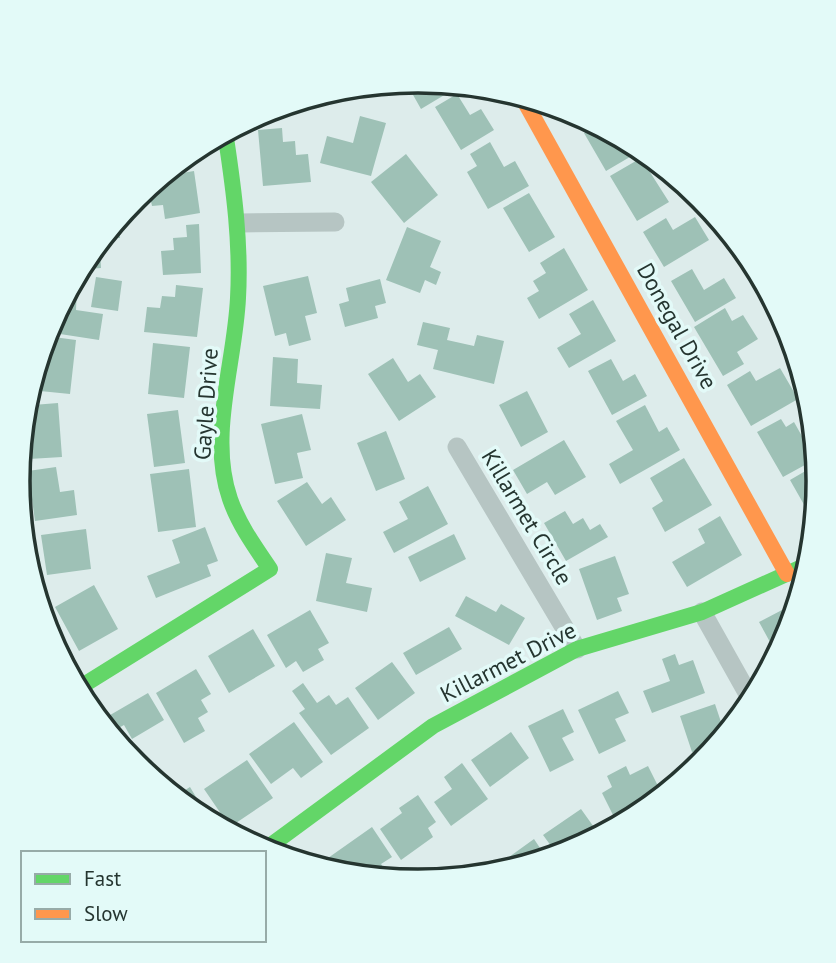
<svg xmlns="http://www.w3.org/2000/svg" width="836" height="963" viewBox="0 0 836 963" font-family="'PT Sans',sans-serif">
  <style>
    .building { fill: #9ec1b6 }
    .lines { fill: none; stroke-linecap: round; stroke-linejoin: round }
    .street { stroke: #b6c5c3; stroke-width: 19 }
    .fast { stroke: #63d668; stroke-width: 16 }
    .slow { stroke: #ff974d; stroke-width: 16 }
    .labels { text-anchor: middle; stroke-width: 7; stroke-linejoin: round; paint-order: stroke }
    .street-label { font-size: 23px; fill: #253530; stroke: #e3faf8 }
    .rim { fill: none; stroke: #253530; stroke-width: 3.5 }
  </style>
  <rect width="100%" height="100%" fill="#ddeceb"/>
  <path class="building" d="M418 81 427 83 456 88 421 109 408 86Z
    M457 94 470 115 481 109 494 130 461 150 435 107Z
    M360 116 386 123 371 176 320 163 327 136 353 143Z
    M594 127 612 139 635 154 606 171 584 133Z
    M282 128 283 142 295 141 296 155 308 154 311 182 263 186 258 130Z
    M490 142 504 167 515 161 529 186 488 209 467 172 477 166 470 154Z
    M406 154 438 195 404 223 371 182Z
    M641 158 669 202 637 221 610 176Z
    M181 167 182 173 194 171 200 213 165 219 163 205 152 206 149 192 161 190 159 182Z
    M529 193 555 237 529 252 503 208Z
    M695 217 709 240 664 267 643 232 666 218 673 230Z
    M119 222 120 238H108Z
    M199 224 201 273 163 275 161 251 174 250 173 238 187 237 186 225Z
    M407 227 441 241 430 267 441 272 436 285 425 280 420 293 386 280Z
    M564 248 588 290 539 319 527 298 539 291 533 281 546 273 540 263Z
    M100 250 101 268 88 269Z
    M692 269 704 290 724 278 736 298 695 322 671 281Z
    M308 276 317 313 305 316 311 340 289 346 286 333 275 336 263 286Z
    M96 277 122 281 118 311 91 307Z
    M380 279 386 303 375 306 378 318 345 327 339 304 349 301 346 288Z
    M77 285 76 310 103 314 99 340 47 332Z
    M176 285 203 288 197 337 144 332 147 307 160 308 162 296 175 297Z
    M593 300 616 341 569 368 557 348 581 334 569 314Z
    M725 308 732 321 743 315 758 339 737 352 744 364 723 376 694 327Z
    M423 322 450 328 447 340 474 346 477 335 504 341 494 384 433 369 438 350 417 345Z
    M46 336 76 340 70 394 40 391Z
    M153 343 190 347 184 398 148 394Z
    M273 357 298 359 297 383 322 385 320 409 270 406Z
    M393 358 408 382 420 374 436 397 399 421 368 374Z
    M611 359 623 381 635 374 647 396 612 415 588 371Z
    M780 368 798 399 751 426 727 385 750 371 756 381Z
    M527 391 548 432 521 447 499 405Z
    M58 403 62 457 29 459 27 433 33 405Z
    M645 405 659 432 667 427 680 450 620 484 609 464 633 450 616 421Z
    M178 410 185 463 154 467 147 414Z
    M302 414 311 450 297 453 303 478 275 484 261 424Z
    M781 419 786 427 794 422 803 438 809 434 814 460 783 477 757 432Z
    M386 431 405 479 376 491 357 443Z
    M564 440 586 477 555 495 547 482 527 494 513 470Z
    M684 458 712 505 665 532 652 508 663 501 650 478Z
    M814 466 818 481 811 517 790 480Z
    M56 467 60 492 74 490 77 515 35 521 28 471Z
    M189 469 196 527 158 532 150 474Z
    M307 482 322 504 331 497 346 520 306 546 277 501Z
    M428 486 448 524 394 553 383 532 408 519 399 502Z
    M565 511 573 524 583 518 590 530 600 524 608 537 566 561 544 523Z
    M720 516 742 555 687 587 672 562 705 543 698 529Z
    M205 527 218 561 207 565 211 576 156 598 147 576 180 563 172 540Z
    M86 529 91 569 47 575 41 535Z
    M454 534 466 559 420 582 408 557Z
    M326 553 352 558 346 583 372 588 367 612 316 601Z
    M615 556 629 594 617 598 622 611 597 620 579 569Z
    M94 585 118 629 79 651 55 607Z
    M466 596 496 612 501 604 525 618 509 645 455 616Z
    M310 610 329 643 318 649 324 660 303 672 296 661 286 668 267 635Z
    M782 610 788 621 791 619 788 635 776 653 759 622Z
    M449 627 462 649 416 675 403 653Z
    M253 629 275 666 229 693 208 656Z
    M675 654 679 665 693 660 705 693 652 713 643 691 670 681 662 659Z
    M392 662 415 693 378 720 355 688Z
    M196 669 211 694 201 700 208 712 198 718 205 731 184 743 156 693Z
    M303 683 317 703 329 695 336 705 348 697 369 728 331 755 299 713 305 709 292 691Z
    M618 691 629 713 615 719 626 741 599 754 578 710Z
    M148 693 164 720 132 739 124 725 113 731 105 718Z
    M715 704 724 731 707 756 704 749 692 752 680 716Z
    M563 709 574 732 562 738 574 760 550 772 528 726Z
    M294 722 323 762 301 778 293 768 271 784 249 754Z
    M511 732 529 758 490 787 471 760Z
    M247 760 273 798 230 827 204 789Z
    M462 763 488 799 451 826 434 802 452 789 444 777Z
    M626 766 630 775 648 766 661 792 616 821 602 793 612 787 607 776Z
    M190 787 205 812 179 794Z
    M418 795 436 822 428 828 433 837 401 860 380 829 402 813 399 808Z
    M581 809 596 830 586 836 589 840 571 852 557 854 543 835Z
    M372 827 392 857 381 864 388 874 333 865 328 858Z
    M534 839 546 857 495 867Z"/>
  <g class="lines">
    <path class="street" d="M239 223 335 222
      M457 447 577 649
      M702 612 748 694"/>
    <path class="fast" d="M82 686 270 569C255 547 239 525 230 499 208 436 235 363 238 298 241 244 234 191 226 138
      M263 851 433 726 577 649 702 612 802 567"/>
    <path class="slow" d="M525 102 787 574"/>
  </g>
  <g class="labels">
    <g class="street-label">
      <text transform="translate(677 326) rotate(61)" y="8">Donegal Drive</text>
      <text transform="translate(206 404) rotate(-86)" y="8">Gayle Drive</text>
      <text transform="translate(527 517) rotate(59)" y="8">Killarmet Circle</text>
      <text transform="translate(508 662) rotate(-27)" y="8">Killarmet Drive</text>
    </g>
  </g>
  <path d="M0 0H836V963H0ZM30 481a388 388 0 1 1 776 0a388 388 0 1 1-776 0Z" fill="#e3faf8" fill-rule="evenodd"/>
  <path class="rim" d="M30 481a388 388 0 1 1 776 0a388 388 0 1 1-776 0Z"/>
  <rect x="21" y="851" width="245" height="91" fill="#e3faf8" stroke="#97aba8" stroke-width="2"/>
  <rect x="35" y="874" width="35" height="10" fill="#63d668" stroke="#97aba8" stroke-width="2"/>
  <text x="84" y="886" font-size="21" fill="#253530">Fast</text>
  <rect x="35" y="909" width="35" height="10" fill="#ff974d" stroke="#97aba8" stroke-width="2"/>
  <text x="84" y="921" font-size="21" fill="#253530">Slow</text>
</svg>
